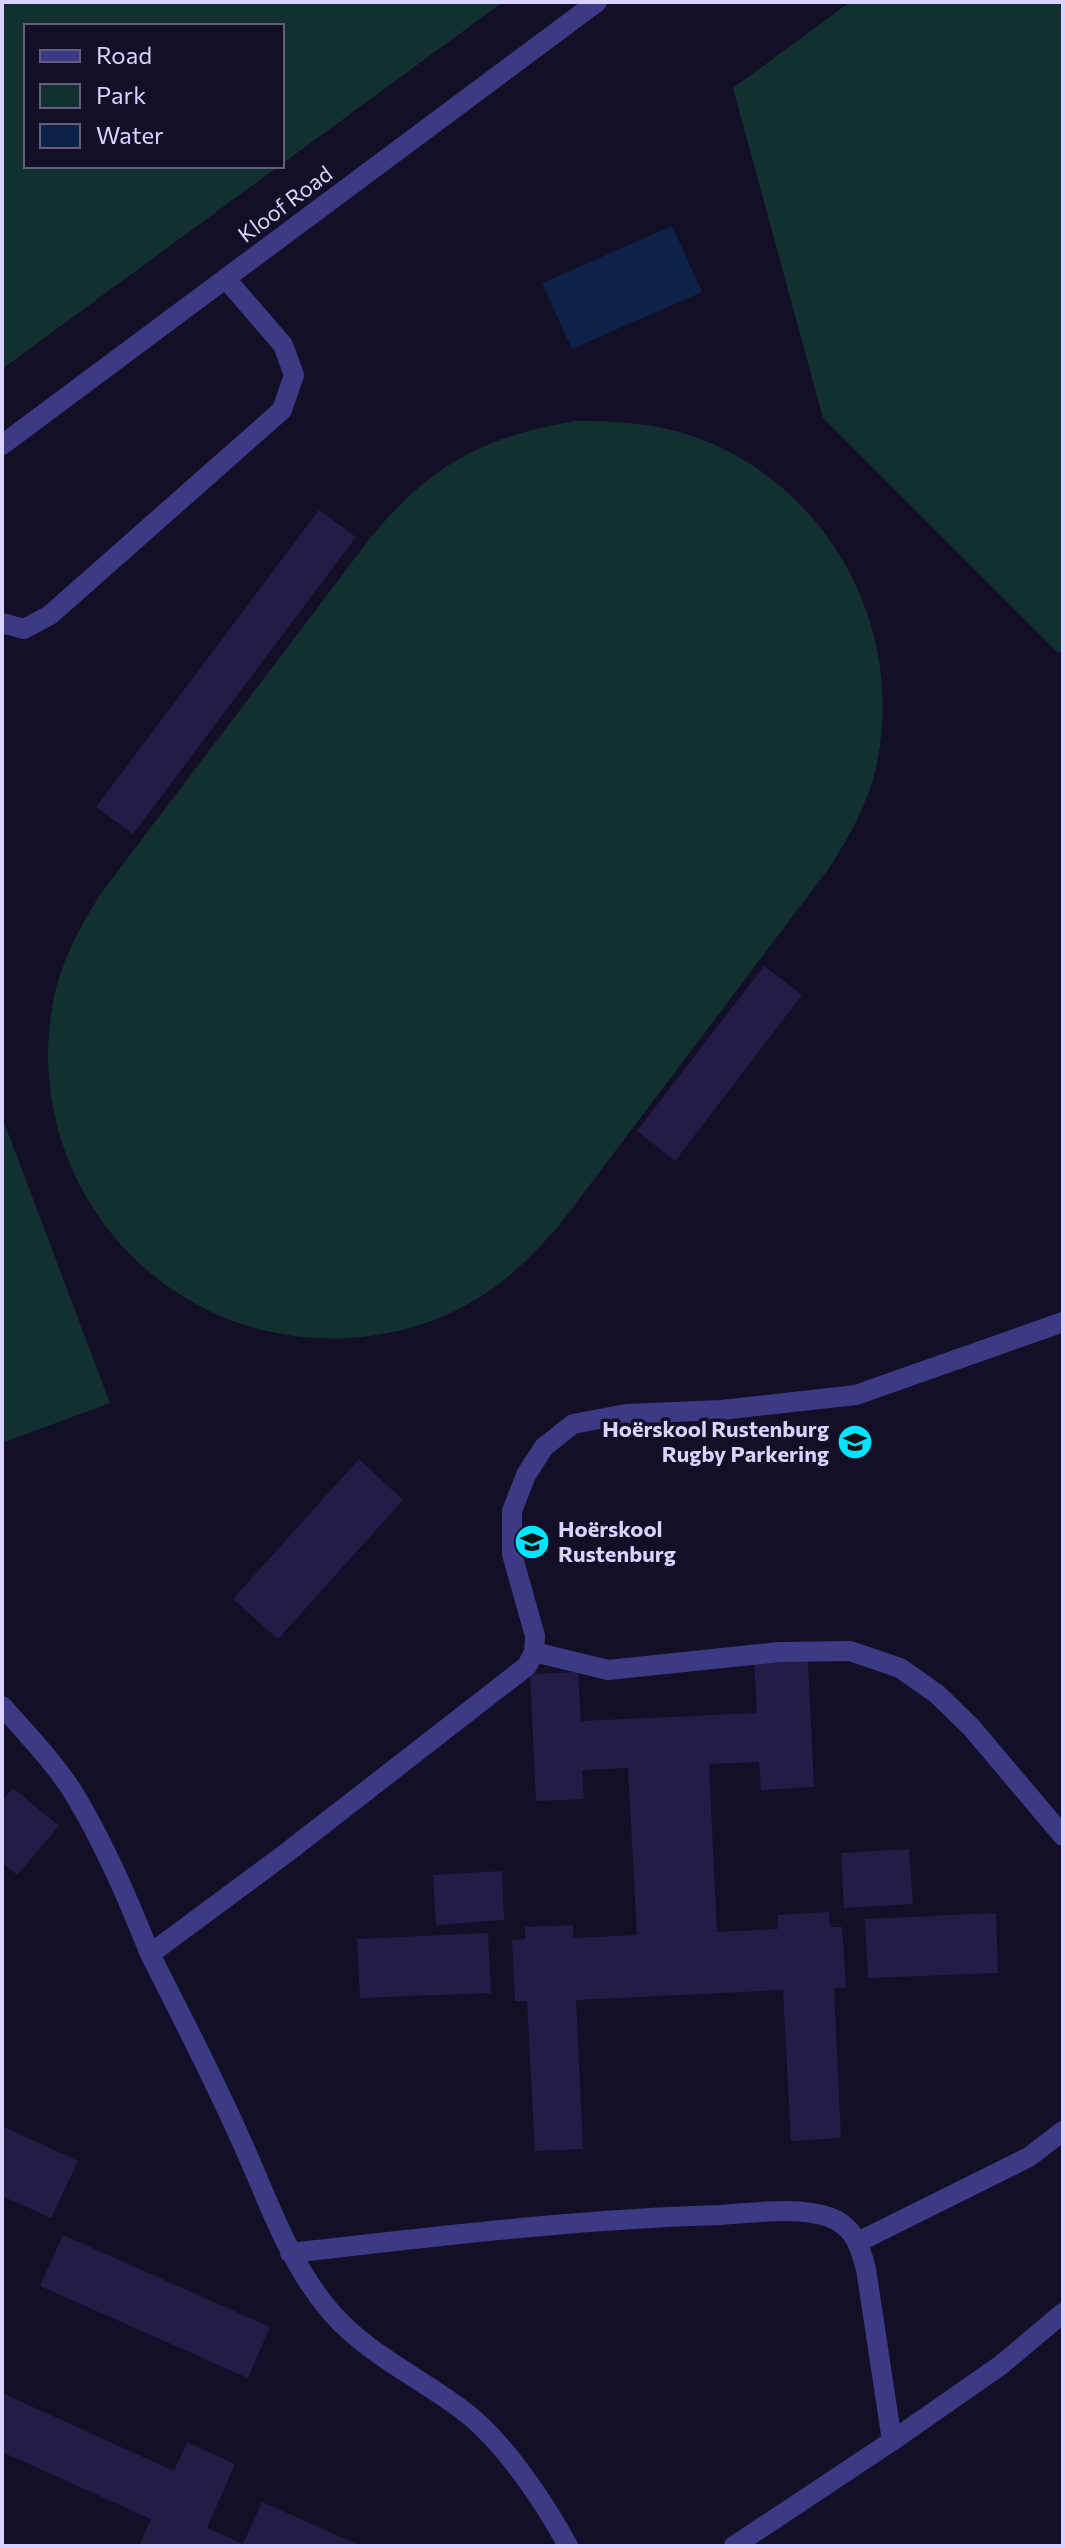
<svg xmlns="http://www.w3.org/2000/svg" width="1065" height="2548" viewBox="0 0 1065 2548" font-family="Commissioner,sans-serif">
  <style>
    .green { fill: #12302f }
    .water { fill: #0c2248 }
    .building { fill: #241b47 }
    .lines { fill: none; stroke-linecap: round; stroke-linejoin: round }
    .minor { stroke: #3d3a85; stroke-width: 20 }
    .labels { text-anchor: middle; stroke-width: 7; stroke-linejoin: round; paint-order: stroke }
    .street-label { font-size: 22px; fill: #d9d4ff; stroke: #130f26 }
    .poi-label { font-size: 22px; font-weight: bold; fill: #d9d4ff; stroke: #130f26; text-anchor: end }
  </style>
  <rect width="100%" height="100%" fill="#130f26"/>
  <path class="green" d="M2 2H503L282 164V26H26V166H279L2 369Z
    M850 2H1063V651L1058 653 823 418 733 88Z
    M575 421C616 421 656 423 695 437 826 484 903 622 878 758 871 798 851 834 829 868L561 1223C534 1254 506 1283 470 1303 417 1333 354 1344 294 1336 133 1315 23 1161 53 1002 61 961 80 926 102 892L371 537C432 464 483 437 575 421Z
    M2 1117 110 1403 2 1443Z"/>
  <path class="water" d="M672 226 702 292 572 349 542 283Z"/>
  <path class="building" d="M319 510 356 537 133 834 96 807Z
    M764 966 802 995 675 1161 637 1131Z
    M359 1459 403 1500 278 1639 233 1599Z
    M808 1661 814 1787 761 1790 759 1762 709 1764 717 1932 778 1929V1915L829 1912 830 1927H842L846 1988H834L841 2138 791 2141 783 1990 576 2000 583 2149 535 2151 527 2001H515L512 1940 525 1939V1927L573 1925V1938L637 1935 628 1768 582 1770 584 1799 536 1801 530 1674 578 1672 581 1721 757 1713 754 1663Z
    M13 1788 59 1826 17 1875 2 1862V1801Z
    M909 1849 913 1904 844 1908 841 1853Z
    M502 1871 504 1920 436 1925 433 1875Z
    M996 1913 998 1973 868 1978 865 1919Z
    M488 1933 491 1993 360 1998 357 1939Z
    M2 2126 78 2161 51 2218 2 2196Z
    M63 2235 270 2327 248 2378 40 2286Z
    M2 2393 174 2471 187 2442 235 2464 207 2528 243 2544 262 2502 361 2546H139L151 2519 2 2452Z"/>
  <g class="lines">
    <path class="minor" d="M2 445 597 2
      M2 623 24 629 50 615 282 410 294 375 283 345 226 279
      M534 1652 608 1670 780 1652 850 1651 900 1668 937 1694 971 1727 1063 1836
      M2 1706C26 1733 53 1761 73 1792 104 1843 128 1899 150 1954
      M858 2242 1029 2157 1063 2131
      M290 2253C433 2237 576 2219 720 2215 755 2213 796 2206 829 2217 854 2226 860 2246 866 2269L892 2441
      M568 2546C545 2503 504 2442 465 2412 417 2375 359 2351 322 2301 288 2257 270 2206 248 2156 218 2087 184 2021 150 1954L285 1854 527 1666 534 1652 535 1636 512 1554V1511L526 1475 544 1447 573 1424 626 1414 721 1410 856 1395 1063 1322
      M734 2546 892 2441 1001 2365 1063 2313"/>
  </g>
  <defs>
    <symbol id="school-disc" viewBox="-11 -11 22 22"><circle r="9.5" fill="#00e5ff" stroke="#130f26"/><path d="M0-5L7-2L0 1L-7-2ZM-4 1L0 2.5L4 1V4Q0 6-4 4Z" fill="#111"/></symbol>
    <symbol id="university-disc" viewBox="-11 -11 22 22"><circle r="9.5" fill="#00e5ff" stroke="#130f26"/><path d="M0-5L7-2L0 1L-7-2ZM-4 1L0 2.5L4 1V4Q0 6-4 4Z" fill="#111"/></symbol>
  </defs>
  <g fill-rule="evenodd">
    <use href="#school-disc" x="835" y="1422" width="40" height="40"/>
    <use href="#university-disc" x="512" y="1522" width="40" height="40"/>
  </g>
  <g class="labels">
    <g class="street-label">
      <text transform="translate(285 204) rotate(-37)" y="8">Kloof Road</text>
    </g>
    <g class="poi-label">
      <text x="829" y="1437">Hoërskool Rustenburg<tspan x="829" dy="25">Rugby Parkering</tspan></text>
      <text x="558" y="1537" text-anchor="start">Hoërskool<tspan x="558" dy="25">Rustenburg</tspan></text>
    </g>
  </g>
  <rect width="1065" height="2548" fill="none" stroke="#d9d4ff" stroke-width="8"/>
  <rect x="24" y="24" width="260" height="144" fill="#130f26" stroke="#625e7d" stroke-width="2"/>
  <rect x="40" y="50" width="40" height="12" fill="#3d3a85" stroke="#625e7d" stroke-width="2"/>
  <text x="96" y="64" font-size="24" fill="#d9d4ff">Road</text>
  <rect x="40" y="84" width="40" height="24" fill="#12302f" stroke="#625e7d" stroke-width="2"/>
  <text x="96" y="104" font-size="24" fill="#d9d4ff">Park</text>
  <rect x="40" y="124" width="40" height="24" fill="#0c2248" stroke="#625e7d" stroke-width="2"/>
  <text x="96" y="144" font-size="24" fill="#d9d4ff">Water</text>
</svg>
